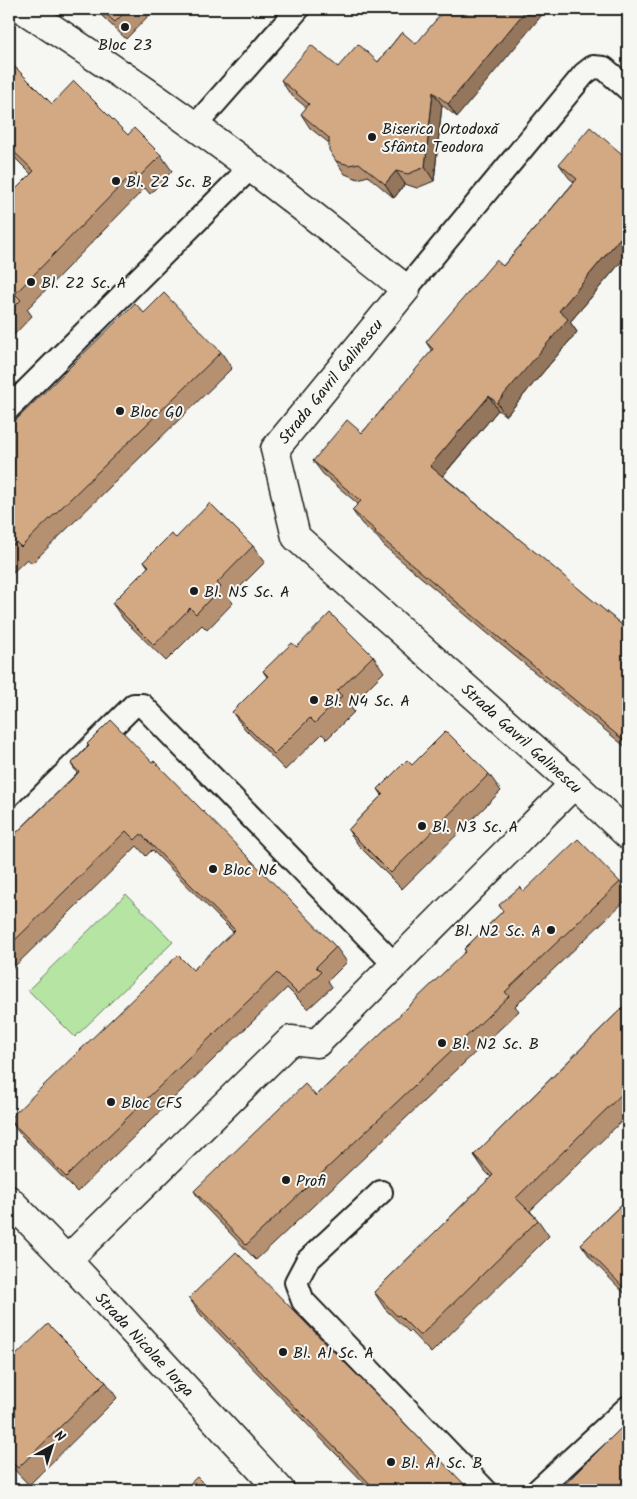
<svg xmlns="http://www.w3.org/2000/svg" width="637" height="1499" viewBox="0 0 637 1499" font-family="Kalam,sans-serif">
  <style>
    .green { fill: #b5e4a3; stroke: #688060 }
    .lines { fill: none; stroke-linecap: round; stroke-linejoin: round }
    .lane-casing { stroke: #1c1c1c; stroke-width: 26 }
    .street-casing { stroke: #1c1c1c; stroke-width: 31 }
    .lane { stroke: #f6f6f2; stroke-width: 22 }
    .street { stroke: #f6f6f2; stroke-width: 28 }
    .wall { fill: #b59172; stroke: #1c1c1c }
    .shaded-wall { fill: #94765c; stroke: #1c1c1c }
    .building { fill: #d3a984; stroke: #1c1c1c }
    .poi-dot { fill: #1c1c1c; stroke: #f6f6f2; stroke-width: 2 }
    .labels { text-anchor: middle; stroke-width: 4; stroke-linejoin: round; paint-order: stroke }
    .poi-label { font-size: 16px; fill: #1c1c1c; stroke: #f6f6f2; text-anchor: start }
    .street-label { font-size: 16px; fill: #1c1c1c; stroke: #f6f6f2 }
  </style>
  <rect width="100%" height="100%" fill="#f6f6f2"/>
  <filter id="ink" filterUnits="userSpaceOnUse"><feTurbulence type="fractalNoise" baseFrequency=".02" numOctaves="2"/><feDisplacementMap in="SourceGraphic" scale="10" xChannelSelector="R" yChannelSelector="G"/><feConvolveMatrix kernelMatrix="1 2 1 2 8 2 1 2 1" color-interpolation-filters="sRGB"/></filter>
  <g filter="url(#ink)">
    <path class="green" d="M126 894 173 942 75 1037 28 990Z"/>
    <g class="lines">
      <defs>
        <path id="lane" d="M195 126 298 9
          M406 289 584 74 593 67 604 68 628 89
          M9 408 251 167
          M9 829 134 705H142L394 964
          M381 1192 307 1261 296 1282 303 1301 485 1490
          M538 1490 628 1407"/>
        <path id="street" d="M23 9C100 60 177 111 250 167 303 207 354 248 406 289L275 449 296 537 574 784 628 835
          M9 1200 67 1260 280 1490
          M67 1260 291 1040 317 1043 574 784"/>
      </defs>
      <use href="#lane" class="lane-casing"/>
      <use href="#street" class="street-casing"/>
      <use href="#lane" class="lane"/>
      <use href="#street" class="street"/>
    </g>
    <path class="wall" d="M97 9H150L152 12 126 39 102 16Z
      M402 32 457 117 442 105 434 181 417 188 405 184 394 198 368 176 358 179 345 174 336 161 329 143 310 128 301 114 307 108 290 94 281 80 338 67 378 62Z
      M9 61 52 104 128 135 161 155 172 171 150 194 145 188 27 309 32 316 9 340V196L31 174 9 152Z
      M628 159V254L570 322 577 332 506 416 498 410 443 476 628 630V749L499 643 384 546 378 538 362 524 352 510 358 504 323 474 313 461 362 433 432 351 426 342 503 266 574 182 569 178 559 164Z
      M144 313 221 352 232 368 32 563 27 559 9 576V427Z
      M176 538 253 546 265 562 229 598 233 603 207 630 202 625 166 661 124 620 112 603 148 567 144 561Z
      M297 647 373 656 384 672 350 706 354 712 327 739 322 734 285 770 244 728 232 712 267 677 263 671Z
      M87 744 152 762 336 947 347 962 328 981 332 987 308 1009 287 988 77 1192 20 1134 9 1119 193 970 233 932 152 850 146 856 137 846 9 972V840L77 773 71 764 88 746Z
      M412 765 489 774 501 791 402 889 359 846 348 830 382 795 378 789Z
      M620 882 628 894V898L515 1006 519 1011 256 1260 204 1206 194 1191 316 1096 466 952 464 949 503 911 499 905 524 891Z
      M628 1002V1115L530 1211 538 1220 549 1236 431 1353 410 1331 409 1332 385 1309 374 1292 491 1177 485 1171 474 1155Z
      M628 1198V1297L592 1260 581 1244Z
      M189 1298 470 1490H371L201 1315Z
      M9 1362 106 1382 117 1398 29 1485 9 1464Z"/>
    <path class="shaded-wall" d="M527 9H547L457 117 448 104Z
      M433 92 442 105 434 181 425 167Z
      M396 171 405 184 394 198 385 184Z
      M620 238 628 250V254L570 322 577 332 506 416 497 403 559 311Z
      M489 396 498 410 440 479 430 466Z"/>
    <path class="building" d="M100 9H128L115 22Z
      M445 9H527L448 104 433 92 425 167 408 174 396 171 385 184 359 163 349 165 336 161 329 150V138L301 114 309 104 281 80 311 45 338 67 358 44 378 62 402 32 416 44Z
      M9 61 52 104 74 81 128 135 134 128 161 155 139 177 134 172 15 294 21 300 9 312V196L34 171 9 147Z
      M590 127 628 159V245L620 238 559 311 568 319 497 403 489 396 430 466 546 561 628 630V744L490 630 375 533 376 531 352 510 361 501 313 461 347 420 362 433 433 349 426 342 496 260 503 266 577 179 559 164Z
      M164 293 221 352 21 547 16 542 9 549V427L135 303 144 313Z
      M210 503 253 546 217 583 221 587 196 614 190 608 154 645 112 603 149 566 144 561 171 534 176 538Z
      M330 613 373 656 337 691 342 696 315 723 310 718 274 754 232 712 268 676 263 671 292 643 297 647Z
      M111 720 152 762 154 761 336 947 316 967 321 972 298 994 277 973 66 1177 9 1119 178 955 193 970 235 930 141 834 135 840 126 831 9 946V840L79 772 71 764 89 746 87 744Z
      M446 731 489 774 391 873 348 830 383 794 378 789 407 760 412 765Z
      M578 839 620 882 505 992 509 996 246 1245 194 1191 305 1084 316 1096 466 951 464 949 503 911 499 905 520 887 524 891Z
      M628 1002V1088L516 1198 538 1220 420 1336 399 1315 397 1316 374 1292 493 1175 474 1155Z
      M628 1198V1292L581 1244Z
      M236 1252 470 1490H376L189 1298Z
      M48 1324 106 1382 18 1468 9 1459V1362Z
      M628 1421V1490H571L565 1484Z
      M197 1477 210 1490H183Z"/>
  </g>
  <g class="poi-dot">
    <circle cx="125" cy="27" r="5"/>
    <circle cx="372" cy="137" r="5"/>
    <circle cx="116" cy="181" r="5"/>
    <circle cx="31" cy="282" r="5"/>
    <circle cx="120" cy="411" r="5"/>
    <circle cx="194" cy="591" r="5"/>
    <circle cx="314" cy="700" r="5"/>
    <circle cx="422" cy="826" r="5"/>
    <circle cx="213" cy="869" r="5"/>
    <circle cx="551" cy="930" r="5"/>
    <circle cx="442" cy="1043" r="5"/>
    <circle cx="111" cy="1102" r="5"/>
    <circle cx="286" cy="1180" r="5"/>
    <circle cx="283" cy="1352" r="5"/>
    <circle cx="391" cy="1462" r="5"/>
  </g>
  <g class="labels">
    <g class="poi-label">
      <text x="125" y="50" text-anchor="middle">Bloc Z3</text>
      <text x="382" y="134">Biserica Ortodoxă<tspan x="382" dy="18">Sfânta Teodora</tspan></text>
      <text x="126" y="187">Bl. Z2 Sc. B</text>
      <text x="41" y="288">Bl. Z2 Sc. A</text>
      <text x="130" y="417">Bloc G0</text>
      <text x="204" y="597">Bl. N5 Sc. A</text>
      <text x="324" y="706">Bl. N4 Sc. A</text>
      <text x="432" y="832">Bl. N3 Sc. A</text>
      <text x="223" y="875">Bloc N6</text>
      <text x="541" y="936" text-anchor="end">Bl. N2 Sc. A</text>
      <text x="452" y="1049">Bl. N2 Sc. B</text>
      <text x="121" y="1108">Bloc CFS</text>
      <text x="296" y="1186">Profi</text>
      <text x="293" y="1358">Bl. A1 Sc. A</text>
      <text x="401" y="1468">Bl. A1 Sc. B</text>
    </g>
    <g class="street-label">
      <text transform="translate(330 381) rotate(-51)" y="6">Strada Gavril Galinescu</text>
      <text transform="translate(522 738) rotate(42)" y="6">Strada Gavril Galinescu</text>
      <text transform="translate(145 1344) rotate(47)" y="6">Strada Nicolae Iorga</text>
    </g>
  </g>
  <rect width="637" height="1499" fill="none" stroke="#f6f6f2" stroke-width="30"/>
  <rect x="15" y="15" width="607" height="1469" fill="none" stroke="#1c1c1c" stroke-width="2" filter="url(#ink)"/>
  <g transform="translate(52 1446) rotate(39)" stroke="#f6f6f2" stroke-width="4" paint-order="stroke">
  <path d="M0-4L9 19L0 12L-9 19Z" fill="#1c1c1c"/>
  <text y="-8" font-size="14" font-weight="bold" text-anchor="middle" fill="#1c1c1c">N</text>
  </g>
</svg>
